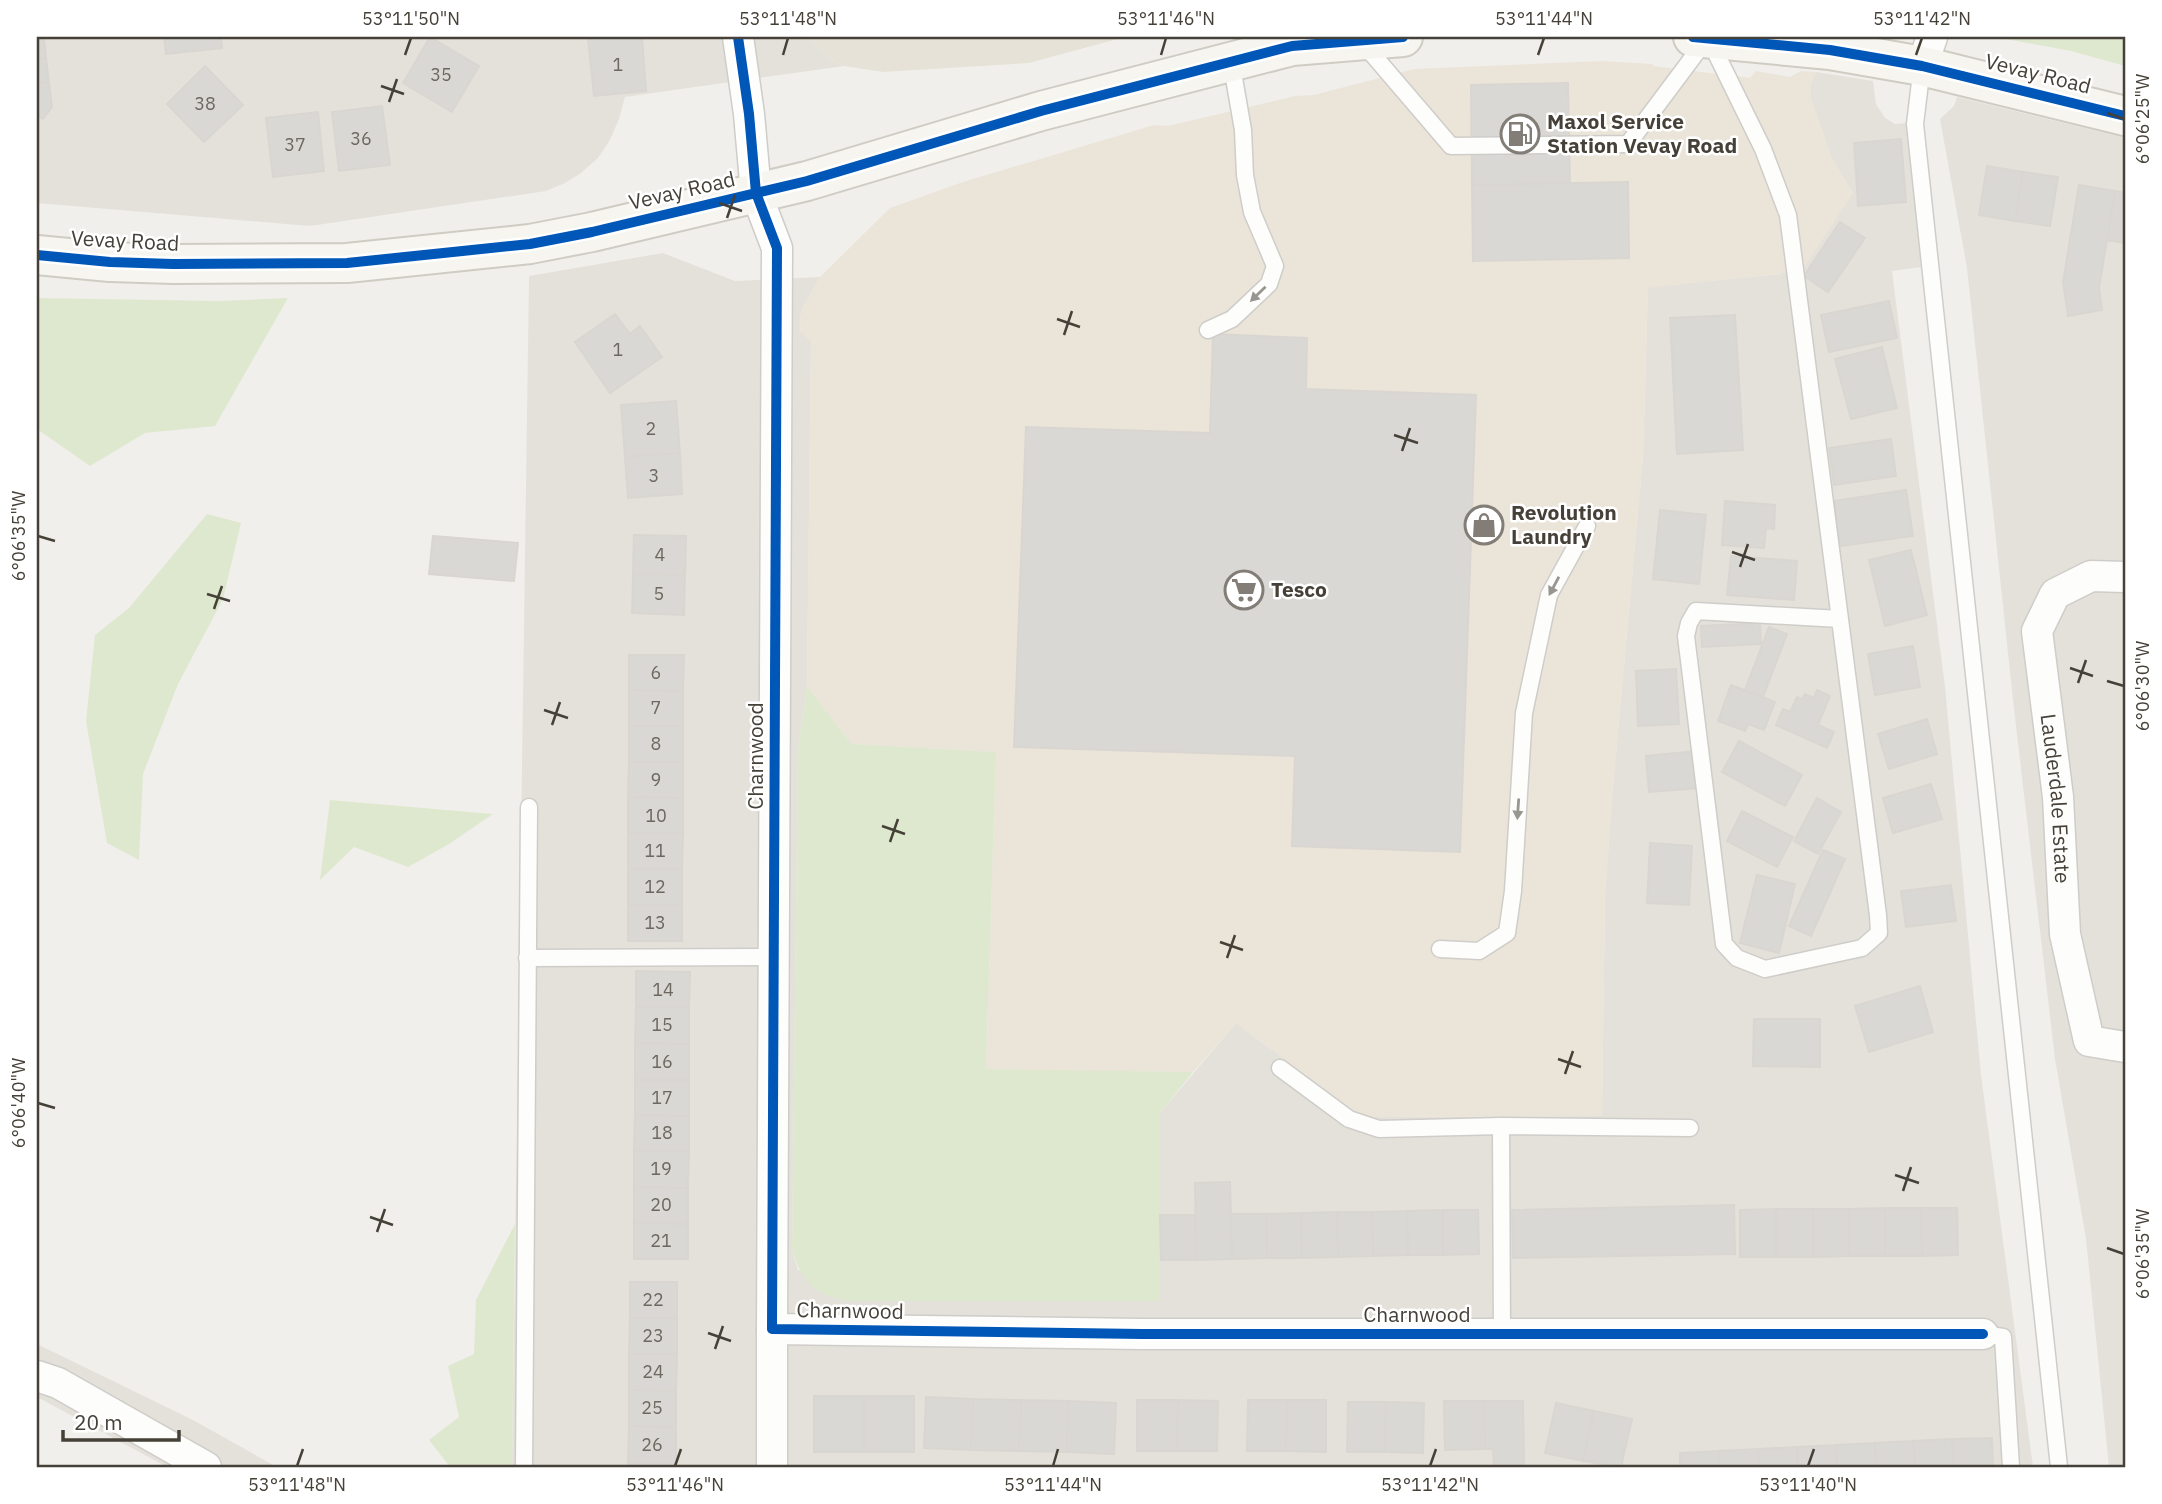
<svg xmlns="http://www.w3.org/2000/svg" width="2162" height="1504" viewBox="0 0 2162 1504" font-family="'IBM Plex Sans',sans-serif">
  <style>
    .residential { fill: #e4e1da }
    .commercial { fill: #ebe4d9 }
    .education { fill: #e6e2d8 }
    .green { fill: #dee8ce }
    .building { fill: #dad8d4; stroke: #d9d6d1; stroke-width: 2 }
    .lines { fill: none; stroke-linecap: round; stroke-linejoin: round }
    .service-casing { stroke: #cfcdc9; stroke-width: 19 }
    .minor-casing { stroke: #cfcdc9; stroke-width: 33 }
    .secondary-casing { stroke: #cfccc3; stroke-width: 42 }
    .service { stroke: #fdfdfc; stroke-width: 16 }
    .minor { stroke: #fdfdfc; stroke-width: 30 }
    .secondary { stroke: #f6f5f0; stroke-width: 38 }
    .cycleway-casing { stroke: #fff; stroke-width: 15 }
    .cycleway { stroke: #0057b8; stroke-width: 10 }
    .oneway { fill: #989690 }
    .ticks { fill: none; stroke: #464138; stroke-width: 2.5 }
    .labels { text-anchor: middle; stroke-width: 5; stroke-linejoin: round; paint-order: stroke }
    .number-label { font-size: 18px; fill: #6c6860 }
    .street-label { font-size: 21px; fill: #464138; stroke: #fff }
    .poi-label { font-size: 21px; font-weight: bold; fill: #464138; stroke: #fff; text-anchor: start }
    .neatline { fill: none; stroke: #464138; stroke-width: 2.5 }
    .ticks-label { font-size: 18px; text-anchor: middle; fill: #464138 }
  </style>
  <rect width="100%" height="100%" fill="#f1efeb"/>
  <path class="residential" d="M37 37H808L829 59 844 66 625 97 619 119 610 140 598 158 581 173 565 183 546 191 310 226 37 203Z
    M1816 72 1873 81 1876 104 1885 118 1895 124 1907 123 1921 267 1892 271 1945 687 1981 1075 2033 1467H512L529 276 663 253 735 281 820 277 801 311 800 331 811 341 807 686 798 748 792 1250 798 1270 1158 1301 1159 1114 1236 1023 1362 1117 1602 1116 1605 895 1612 797 1643 456 1648 287 1781 274 1853 193 1832 159 1811 99V84Z
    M1957 97 2125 138V1467H2109L2086 1239 2055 1059 2014 709 1967 268 1940 119 1954 106Z
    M37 1344 193 1420 277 1467H167L37 1397Z"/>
  <path class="commercial" d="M1601 61 1653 64V66L1750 78 1756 71 1790 77 1801 71 1816 72 1811 84V99L1832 159 1853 193 1802 271 1648 288 1643 456 1612 797 1605 895 1602 1116 1362 1117 1236 1023 1193 1072 986 1070 996 752 851 744 807 686 811 341 800 331 801 311 820 277 890 208 963 182 1154 125 1168 126 1295 96 1314 95 1414 69Z"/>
  <path class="education" d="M808 37H1125L1029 63 883 72 844 66 829 59Z"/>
  <path class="green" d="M1995 37H2125V66L2071 51Z
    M37 298 220 301 288 298 215 426 145 433 90 466 37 429Z
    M207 514 241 523 223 599 178 684 143 774 139 860 107 843 86 721 95 635 129 608Z
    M807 686 851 744 996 752 986 1069 1193 1072 1159 1114V1301H848C814 1294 803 1284 792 1250L798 748Z
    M330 800 493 814 449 844 408 867 354 847 320 880Z
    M515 1224 512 1467H450L429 1440 459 1417 448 1366 474 1354 476 1300Z"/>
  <path class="building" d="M37 37H44L46 58 37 59Z
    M164 37H221L222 48 166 54Z
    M430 37 479 66 452 112 403 83Z
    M606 37H642L646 91 594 96 588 38Z
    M46 58 49 83 37 82V59Z
    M205 66 243 105 204 142 167 104Z
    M37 82 49 83 52 107 43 119 37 115Z
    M1568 83 1570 183 1472 185 1471 85Z
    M382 106 390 165 339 171 332 112Z
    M318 112 324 171 273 177 266 118Z
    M1901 139 1906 202 1858 206 1854 143Z
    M1987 166 2023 172 2015 221 1979 215Z
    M2023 172 2058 177 2050 226 2015 221Z
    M1628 182 1629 258 1473 261 1472 185Z
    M2079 185 2115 191 2099 288 2102 310 2068 316 2063 282Z
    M2115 191 2125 193V243L2107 240Z
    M1840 222 1865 238 1828 292 1804 276Z
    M1889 301 1897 338 1829 352 1821 315Z
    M615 314 630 334 640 326 662 357 610 393 575 342Z
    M1735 315 1743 450 1677 454 1670 318Z
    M1213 334 1307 338 1306 389 1476 395 1460 852 1292 846 1295 756 1014 747 1026 427 1210 433Z
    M1882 347 1897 408 1851 419 1835 359Z
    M676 401 680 453 625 457 621 405Z
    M1891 439 1896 476 1834 485 1829 448Z
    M680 453 682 494 628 498 625 457Z
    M1906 490 1913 536 1840 546 1834 501Z
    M1725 501 1775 505 1774 529 1766 528 1764 548 1722 545Z
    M1660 510 1706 515 1699 584 1653 579Z
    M634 535 686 536 685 575 633 574Z
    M433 536 518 543 514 581 429 574Z
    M1911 550 1927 615 1885 626 1869 560Z
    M1731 556 1797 561 1794 600 1727 595Z
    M633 574 685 575 684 615 632 613Z
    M1760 623 1761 644 1702 647 1701 626Z
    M1769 627 1787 634 1763 697 1745 690Z
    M1913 646 1920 687 1875 695 1868 654Z
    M629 655H684L683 691 629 690Z
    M1676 669 1679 724 1638 726 1636 671Z
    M1731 685 1775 702 1764 730 1748 724 1745 731 1718 721Z
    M629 690 683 691V726H629Z
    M1817 690 1830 696 1818 725 1834 732 1827 748 1776 725 1783 709 1790 712 1797 697 1802 699 1805 694 1814 698Z
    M1927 719 1937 754 1889 769 1878 734Z
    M629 726H683V762H629Z
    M1739 741 1802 775 1785 806 1722 772Z
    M1696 751 1700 788 1649 792 1646 756Z
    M629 762H683V798L628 797Z
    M1931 784 1942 819 1893 833 1883 798Z
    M628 797 683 798V833H628Z
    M1817 798 1841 812 1818 854 1794 841Z
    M1742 811 1793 837 1777 867 1727 841Z
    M628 833H683L682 869H628Z
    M1650 843 1692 846 1689 905 1647 903Z
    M1823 850 1845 859 1811 936 1789 926Z
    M628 869H682V905H628Z
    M1757 875 1795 884 1779 953 1740 943Z
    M1951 885 1956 921 1906 927 1901 891Z
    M628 905H682V941H628Z
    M636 971 690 972 689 1007H636Z
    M1920 986 1933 1032 1869 1052 1855 1006Z
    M636 1007H689V1044L635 1043Z
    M1754 1019H1820V1067L1753 1066Z
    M635 1043 689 1044V1080H635Z
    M635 1080H689V1116L635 1115Z
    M635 1115 689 1116V1151H634Z
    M634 1151H689L688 1188 634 1187Z
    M1230 1182 1232 1259 1196 1260 1195 1183Z
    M634 1187 688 1188V1224L634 1223Z
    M1734 1205 1735 1254 1513 1258 1512 1210Z
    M1885 1208H1921L1922 1256H1885Z
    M1885 1208V1256H1849V1209Z
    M1921 1208H1957L1958 1255 1922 1256Z
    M1776 1209V1257H1740V1210Z
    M1776 1209H1813V1257H1776Z
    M1813 1209H1849V1256L1813 1257Z
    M1443 1210H1478L1479 1254 1443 1255Z
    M1443 1210V1255H1408L1407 1211Z
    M1407 1211 1408 1255 1373 1256 1372 1212Z
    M1337 1212H1372L1373 1256 1338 1257Z
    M1337 1212 1338 1257 1302 1258 1301 1213Z
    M1301 1213 1302 1258H1267L1266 1214Z
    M1231 1214H1266L1267 1258 1232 1259Z
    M1160 1215H1195L1196 1260H1161Z
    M634 1223 688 1224V1259H634Z
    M630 1282H677V1318H630Z
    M630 1318H677V1354H629Z
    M629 1354H677L676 1391 629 1390Z
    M629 1390 676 1391V1427L629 1426Z
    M814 1396H864V1452H814Z
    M864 1396H914V1452H864Z
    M926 1397 973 1399 971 1450 924 1448Z
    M973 1399 1021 1400 1019 1451 971 1450Z
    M1021 1400 1068 1401 1067 1452 1019 1451Z
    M1137 1400H1178L1177 1451H1137Z
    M1178 1400 1218 1401 1217 1451H1177Z
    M1248 1400H1287L1286 1451H1247Z
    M1287 1400H1326V1452L1286 1451Z
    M1068 1401 1116 1403 1114 1454 1067 1452Z
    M1444 1401H1484L1485 1449 1445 1450Z
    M1484 1401H1523L1524 1467H1494L1493 1449H1485Z
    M1348 1402H1386L1385 1452H1347Z
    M1386 1402 1424 1403 1423 1453 1385 1452Z
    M1556 1403 1594 1411 1583 1461 1545 1453Z
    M1594 1411 1632 1419 1621 1467 1583 1461Z
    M629 1426 676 1427V1463H628Z
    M1992 1438 1993 1467H1954L1952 1439Z
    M1952 1439 1954 1467H1915L1913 1441Z
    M1913 1441 1915 1467H1876L1875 1443Z
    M1875 1443 1876 1467H1837L1836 1445Z
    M1836 1445 1837 1467H1797V1447Z
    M1797 1447V1467H1759L1758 1449Z
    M1758 1449 1759 1467H1720L1719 1451Z
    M1719 1451 1720 1467H1680V1453Z
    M628 1463H676V1467H628Z"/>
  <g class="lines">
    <defs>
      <path id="service" d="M1362 42 1451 146 1628 144 1708 37 1763 149 1788 215 1878 915 1879 933 1862 948 1765 969 1737 958 1724 944 1686 636 1689 623 1696 611 1840 619
        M1922 66 1915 124 2059 1467
        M1208 330 1232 319 1269 284 1275 266 1252 212 1245 175 1243 130 1231 61
        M1440 949 1479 951 1507 933 1513 891 1524 713 1549 595 1587 526
        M527 958 775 957
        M1280 1068 1349 1119 1379 1129 1501 1126 1690 1128
        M1501 1126 1502 1334
        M1983 1334 2003 1337 2011 1467
        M524 1467 529 807"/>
      <g id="minor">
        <path d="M738 37 749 114 756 193 777 248 772 1329 1142 1334H1983"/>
        <path d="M1922 66 1932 37"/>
        <path id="s1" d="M2125 577 2091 576 2055 594 2037 631 2058 797 2065 934 2089 1041 2125 1047"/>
        <path d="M772 1329V1467"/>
        <path d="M37 1376 58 1383 206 1467"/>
      </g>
      <path id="secondary" d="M1693 37 1830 50 1922 66 2125 116
        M37 255 110 262 173 264 347 263 530 244 592 232 807 181 1041 111 1292 46 1403 37"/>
    </defs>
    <use href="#service" class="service-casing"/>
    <use href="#minor" class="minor-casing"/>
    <use href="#secondary" class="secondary-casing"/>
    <use href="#service" class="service"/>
    <use href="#minor" class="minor"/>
    <use href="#secondary" class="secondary"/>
    <defs>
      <path id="cycleway" d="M738 37 749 114 756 193 777 248 772 1329 1142 1334H1983
        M1693 37 1830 50 1922 66 2125 116
        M37 255 110 262 173 264 347 263 530 244 592 232 807 181 1041 111 1292 46 1403 37"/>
    </defs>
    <use href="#cycleway" class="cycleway-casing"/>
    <use href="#cycleway" class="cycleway"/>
  </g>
  <defs><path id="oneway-solid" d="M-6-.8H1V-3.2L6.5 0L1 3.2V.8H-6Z" transform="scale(1.75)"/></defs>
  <g class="oneway">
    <use href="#oneway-solid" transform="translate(1258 294) rotate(136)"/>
    <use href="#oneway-solid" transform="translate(1554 586) rotate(118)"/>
    <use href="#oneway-solid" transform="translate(1518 809) rotate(94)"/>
  </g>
  <path class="ticks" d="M405 55 411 38M783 55 788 38M1161 55 1166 38M1538 55 1544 38M1916 55 1922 38M381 86 404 94M389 102 397 79M2107 113 2124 119M719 203 742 211M727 218 735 195M1057 319 1080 327M1064 335 1072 311M1394 435 1418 443M1402 451 1410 428M38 536 55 541M1732 552 1755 560M1740 567 1748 544M207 594 230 601M214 609 222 586M2070 668 2093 676M2107 681 2124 686M2078 683 2086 660M544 710 568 718M552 725 560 702M882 826 905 834M890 842 898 819M1220 942 1243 950M1227 958 1235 935M1558 1059 1581 1067M1565 1074 1573 1051M38 1103 55 1108M1895 1175 1919 1183M1903 1191 1911 1167M370 1217 393 1225M377 1232 385 1209M2107 1248 2124 1254M708 1333 731 1341M715 1349 723 1326M297 1466 303 1449M675 1466 681 1449M1053 1466 1058 1449M1430 1466 1436 1449M1808 1466 1814 1449"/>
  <defs>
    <symbol id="fuel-ring" viewBox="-11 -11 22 22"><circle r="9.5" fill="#fff" stroke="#827e77" stroke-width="1.5"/><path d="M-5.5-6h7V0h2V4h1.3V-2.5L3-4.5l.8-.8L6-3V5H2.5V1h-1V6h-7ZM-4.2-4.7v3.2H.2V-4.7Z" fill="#827e77"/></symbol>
    <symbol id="shop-ring" viewBox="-11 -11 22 22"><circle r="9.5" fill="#fff" stroke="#827e77" stroke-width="1.5"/><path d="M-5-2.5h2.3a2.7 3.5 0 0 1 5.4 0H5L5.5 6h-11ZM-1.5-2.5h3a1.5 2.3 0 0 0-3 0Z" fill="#827e77"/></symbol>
    <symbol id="supermarket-ring" viewBox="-11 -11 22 22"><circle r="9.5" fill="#fff" stroke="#827e77" stroke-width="1.5"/><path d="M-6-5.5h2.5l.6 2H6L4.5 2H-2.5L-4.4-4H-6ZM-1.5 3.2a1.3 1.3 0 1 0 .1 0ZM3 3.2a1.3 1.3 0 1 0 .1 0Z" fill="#827e77"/></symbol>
  </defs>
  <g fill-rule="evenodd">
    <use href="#fuel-ring" x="1498" y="112" width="44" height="44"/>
    <use href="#shop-ring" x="1462" y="503" width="44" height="44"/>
    <use href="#supermarket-ring" x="1222" y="568" width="44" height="44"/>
  </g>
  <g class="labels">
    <g class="number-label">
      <text x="618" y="71">1</text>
      <text x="441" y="81">35</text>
      <text x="205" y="110">38</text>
      <text x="361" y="145">36</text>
      <text x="295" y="151">37</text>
      <text x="618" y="356">1</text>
      <text x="651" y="435">2</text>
      <text x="654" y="482">3</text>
      <text x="660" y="561">4</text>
      <text x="659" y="600">5</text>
      <text x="656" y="679">6</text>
      <text x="656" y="714">7</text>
      <text x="656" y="750">8</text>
      <text x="656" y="786">9</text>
      <text x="656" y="822">10</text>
      <text x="655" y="857">11</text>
      <text x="655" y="893">12</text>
      <text x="655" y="929">13</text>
      <text x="663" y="996">14</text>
      <text x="662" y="1031">15</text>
      <text x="662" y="1068">16</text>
      <text x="662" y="1104">17</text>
      <text x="662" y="1139">18</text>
      <text x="661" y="1175">19</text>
      <text x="661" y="1211">20</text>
      <text x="661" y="1247">21</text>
      <text x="653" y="1306">22</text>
      <text x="653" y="1342">23</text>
      <text x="653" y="1378">24</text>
      <text x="652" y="1414">25</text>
      <text x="652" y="1451">26</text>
    </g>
    <g class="street-label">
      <text transform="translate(2038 74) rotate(14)" y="7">Vevay Road</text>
      <text transform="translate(682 191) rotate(-13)" y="7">Vevay Road</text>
      <text transform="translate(125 241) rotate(3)" y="7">Vevay Road</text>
      <text transform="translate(756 756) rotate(-90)" y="7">Charnwood</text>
      <text dy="7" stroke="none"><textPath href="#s1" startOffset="284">Lauderdale Estate</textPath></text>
      <text transform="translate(850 1311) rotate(1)" y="7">Charnwood</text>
      <text x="1417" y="1322">Charnwood</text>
    </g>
    <g class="poi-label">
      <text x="1547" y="129">Maxol Service<tspan x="1547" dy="24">Station Vevay Road</tspan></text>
      <text x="1511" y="520">Revolution<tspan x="1511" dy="24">Laundry</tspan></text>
      <text x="1271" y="597">Tesco</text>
    </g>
  </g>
  <rect width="2162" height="1504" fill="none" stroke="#ffffff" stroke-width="77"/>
  <path d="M63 1430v10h116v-10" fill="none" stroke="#464138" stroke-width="3.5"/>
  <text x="74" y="1430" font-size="21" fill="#464138" stroke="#ffffff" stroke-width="5" paint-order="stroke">20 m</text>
  <rect x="38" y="38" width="2086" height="1428" class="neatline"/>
  <g class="ticks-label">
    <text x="411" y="25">53°11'50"N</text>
    <text x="788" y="25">53°11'48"N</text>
    <text x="1166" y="25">53°11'46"N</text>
    <text x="1544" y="25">53°11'44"N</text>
    <text x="1922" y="25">53°11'42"N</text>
    <text transform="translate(2143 119) rotate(-90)" y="6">6°06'25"W</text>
    <text transform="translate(19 536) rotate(-90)" y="6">6°06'35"W</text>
    <text transform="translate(2143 686) rotate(-90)" y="6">6°06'30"W</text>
    <text transform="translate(19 1103) rotate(-90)" y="6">6°06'40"W</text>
    <text transform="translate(2143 1254) rotate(-90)" y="6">6°06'35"W</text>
    <text x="297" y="1491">53°11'48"N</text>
    <text x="675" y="1491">53°11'46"N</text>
    <text x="1053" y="1491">53°11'44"N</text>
    <text x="1430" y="1491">53°11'42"N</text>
    <text x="1808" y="1491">53°11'40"N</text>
  </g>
</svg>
